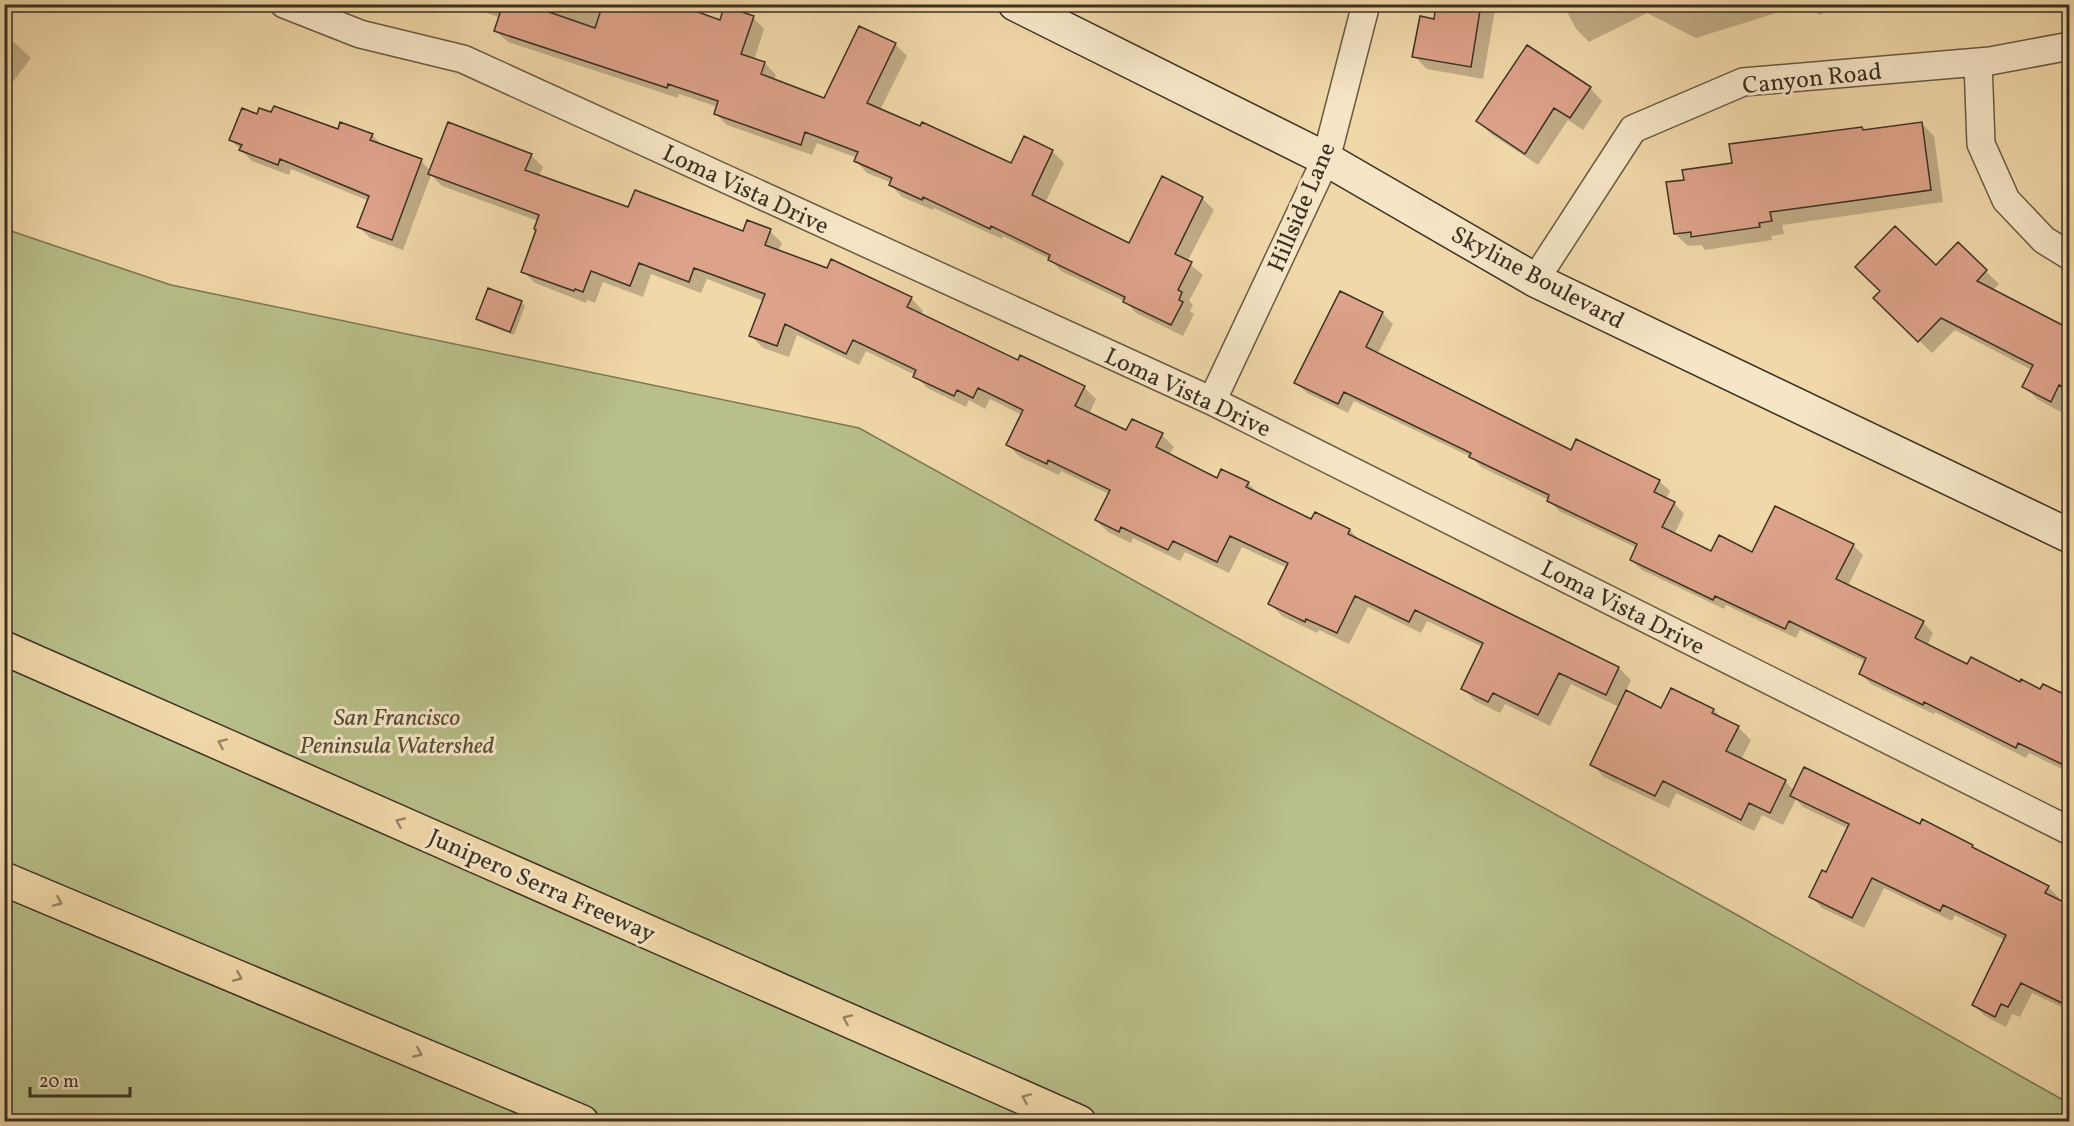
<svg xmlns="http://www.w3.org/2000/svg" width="2074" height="1126" viewBox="0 0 2074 1126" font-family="Vollkorn,serif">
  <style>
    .green { fill: #b8bf8a; stroke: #7a7856; stroke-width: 1.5 }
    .shadow { fill: #0003 }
    .building { fill: #dda28a; stroke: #3b3123; stroke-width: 1.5 }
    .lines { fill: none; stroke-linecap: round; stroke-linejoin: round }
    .minor-casing { stroke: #685b44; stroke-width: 30 }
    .secondary-casing { stroke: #3b3123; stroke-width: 36 }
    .motorway-casing { stroke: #3b3123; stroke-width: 36 }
    .minor { stroke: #f6e6c7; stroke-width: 27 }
    .secondary { stroke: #f6e6c7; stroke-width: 33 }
    .motorway { stroke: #f1d8a9; stroke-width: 33 }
    .oneway { stroke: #968466 }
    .labels { text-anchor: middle; stroke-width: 6; stroke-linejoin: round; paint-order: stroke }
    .street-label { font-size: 24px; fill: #3b3123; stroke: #f6e6c7 }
    .park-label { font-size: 24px; font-style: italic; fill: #544d38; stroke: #f6e6c7 }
  </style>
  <rect width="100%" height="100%" fill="#f1d8a9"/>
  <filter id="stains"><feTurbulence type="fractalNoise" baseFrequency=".00333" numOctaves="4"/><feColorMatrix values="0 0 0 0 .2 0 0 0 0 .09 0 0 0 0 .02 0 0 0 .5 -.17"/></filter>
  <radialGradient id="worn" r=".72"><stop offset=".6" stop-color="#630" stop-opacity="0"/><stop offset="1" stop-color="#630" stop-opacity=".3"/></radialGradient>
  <path class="green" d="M5 229 171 285 859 428 1739 916 2070 1104 2069 1122H5Z"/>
  <path class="shadow" d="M461 4H671L721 21 753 18 764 29 754 60 765 63 776 75 774 80 824 100 895 44 907 56 880 110 1011 165 1052 151 1064 163 1045 203 1130 245 1202 198 1214 210 1187 262 1203 275 1189 301 1193 305 1190 311 1194 314 1183 336 1136 313 1126 302 1061 271 1050 259 1003 236 1002 239 934 208 933 210 902 197 891 185 892 183 867 173 856 161 857 158 817 143 812 155 727 125 716 114 718 107 679 94 678 98 508 42 496 31 501 18Z
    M1438 4H1496L1483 79 1427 69 1414 56 1435 20Z
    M1563 4H1805L1696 38 1647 13 1589 42 1576 29Z
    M1809 4H1847V5L1819 15Z
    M4 33 31 58 5 92H4Z
    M1590 88 1602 101 1583 130 1568 120 1538 165 1491 134 1478 121Z
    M257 116 372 135 383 146 421 161 431 171 531 155 543 167 539 176 629 209 744 233 770 231 782 243 778 252 911 298 923 311 921 315 1019 362 1084 387 1096 399 1089 414 1126 432 1162 435 1174 447 1169 456 1218 480 1248 483 1260 495 1312 521 1350 530 1361 542 1619 668 1631 680 1625 692 1662 710 1672 690 1714 710 1724 720 1738 727 1751 740 1741 760 1785 781 1794 791 1920 826 1972 846 1978 852 2048 887 2059 898 2058 901 2070 906V1011L2032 993 2020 1017 2012 1014 2006 1027 1985 1016 1974 1005 2005 940 1955 915 1952 921 1884 888 1864 928 1822 908 1811 896 1826 874 1849 829 1803 807 1796 799 1783 825 1762 815 1754 831 1676 793 1669 808 1604 777 1592 764 1619 707 1571 684 1550 726 1505 704 1500 713 1475 701 1463 688 1483 647 1427 621 1421 633 1368 607 1349 644 1319 630 1317 633 1282 616 1270 604 1287 568 1242 547 1229 573 1185 552 1180 561 1133 538 1131 543 1108 532 1096 520 1109 494 1061 471 1059 475 1020 457 1008 445 1022 415 990 399 985 409 969 400 966 407 927 388 915 375 866 351 859 365 797 335 789 357 763 348 751 336 764 301 707 279 701 293 651 274 643 297 603 282 595 303 587 300 586 303 535 283 523 271 538 231V221L442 186 431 175 403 250 370 238 359 227 369 201 291 169 289 175 252 161 231 140Z
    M1921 123 1934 136 1943 202 1782 225 1784 234 1771 236 1772 240 1705 250 1701 245 1688 246 1675 234 1685 181 1734 164 1862 128 1865 131Z
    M2070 129V148L2063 141Z
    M1958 244 1999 284 1992 291 2070 332V402L2064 414 2037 399 2024 386 2032 370 1955 330 1932 353 1875 298 1936 268Z
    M521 302 525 306 514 335 482 323 478 319Z
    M1382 313 1393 324 1377 355 1572 452 1659 481 1670 491 1666 499 1674 503 1684 514 1674 535 1712 553 1753 554 1853 545 1863 555 1848 586 1923 622 1933 633 1927 646 1968 666 2070 700V773L2029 753 2026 758 1935 712 1934 714 1871 684 1861 674 1866 662 1800 630 1796 638 1726 605 1724 609 1642 570 1631 560 1637 548 1559 511 1549 500 1481 467 1473 458 1354 401 1348 413 1307 393 1296 382Z"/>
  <path class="building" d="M503 4H526L595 28 603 4H676L720 20 724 6 754 16 741 54 765 62 761 74 824 98 859 26 896 43 867 103 920 126 922 122 1011 163 1024 136 1053 150 1032 195 1129 243 1162 176 1203 197 1175 254 1192 262 1178 290 1182 292 1179 300 1183 302 1171 325 1123 302 1125 297 1048 260 1050 255 991 226 990 229 923 197 922 200 889 185 892 178 854 161 858 152 805 132 801 145 714 114 718 101 668 84 667 88 494 31Z
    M1436 4H1481L1471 67 1412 57 1420 16 1434 19Z
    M1527 45 1591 87 1570 118 1554 108 1525 154 1476 121Z
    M274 106 338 129 340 122 373 134 370 140 422 159 392 240 357 227 369 196 280 159 278 165 239 150 242 145 229 140 242 108 257 114 259 108 271 112Z
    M448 122 532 154 525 170 628 207 635 190 743 231 747 220 771 229 765 245 827 268 831 259 912 297 907 307 1018 360 1020 355 1085 386 1075 406 1126 430 1132 419 1163 433 1156 447 1217 478 1221 469 1249 482 1246 487 1311 519 1315 512 1350 529 1348 534 1619 667 1606 695 1559 673 1538 715 1493 693 1488 702 1461 689 1483 643 1415 610 1409 622 1355 596 1337 633 1306 619 1305 622 1268 604 1288 563 1230 536 1217 562 1173 541 1168 550 1121 527 1119 532 1095 520 1110 490 1048 460 1047 464 1006 445 1023 410 978 388 973 398 957 390 954 396 913 377 916 370 853 340 846 354 785 324 777 346 749 336 765 294 694 268 689 282 639 263 630 286 591 271 583 292 575 289 574 291 521 272 536 230 534 229 539 215 428 174Z
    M1922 122 1931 190 1770 212 1772 221 1759 223 1760 227 1691 237V232L1674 234 1666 182 1684 180 1682 170 1732 163 1729 144 1862 127 1863 130Z
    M1895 226 1936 265 1958 242 1987 270 1977 281 2070 329V390L2059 385 2051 402 2022 387 2033 365 1941 318 1918 342 1873 298 1880 291 1855 267Z
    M488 288 522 301 510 332 476 319Z
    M1340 291 1383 312 1366 347 1571 450 1576 439 1660 480 1654 492 1675 502 1662 527 1711 551 1719 535 1752 552 1775 506 1854 544 1836 579 1924 621 1915 638 1967 664 1971 657 2020 682 2021 679 2040 689 2043 684 2070 697V768L2018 743 2016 748 1924 702 1923 705 1859 674 1866 658 1789 621 1785 629 1715 596 1713 600 1630 560 1637 544 1547 501 1549 495 1469 457 1471 453 1344 392 1338 404 1294 383Z
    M1671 688 1714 709 1712 713 1739 726 1726 751 1786 780 1770 813 1749 803 1741 820 1663 781 1655 796 1590 765 1626 690 1661 708Z
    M1804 767 1920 824 1922 819 1973 845 1972 847 2049 886 2045 893 2070 905V1007L2021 983 2008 1007 2001 1004 1995 1017 1972 1005 2006 935 1943 905 1940 911 1872 878 1852 918 1809 897 1822 870 1826 872 1849 824 1790 796Z"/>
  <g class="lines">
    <defs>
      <path id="minor" d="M284 4 360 34 463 59 1212 401 2070 831
        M1978 62 1981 144 2006 200 2044 240 2070 256
        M1535 280 1633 129 1743 82 1990 61 2070 46
        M1212 401 1326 159 1366 4"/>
      <path id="secondary" d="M1015 4 1326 159 1535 280 2070 536"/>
      <path id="motorway" d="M4 648 1079 1122
        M4 879 582 1122"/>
    </defs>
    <use href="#minor" class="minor-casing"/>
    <use href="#secondary" class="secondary-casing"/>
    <use href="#motorway" class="motorway-casing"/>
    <use href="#minor" class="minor"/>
    <use href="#secondary" class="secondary"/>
    <use href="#motorway" class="motorway"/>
  </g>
  <defs><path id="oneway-chevron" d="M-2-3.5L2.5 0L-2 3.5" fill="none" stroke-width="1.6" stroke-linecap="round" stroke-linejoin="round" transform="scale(1.5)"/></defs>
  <g class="oneway">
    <use href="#oneway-chevron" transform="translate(222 743) rotate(-156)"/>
    <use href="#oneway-chevron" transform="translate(400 822) rotate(-156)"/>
    <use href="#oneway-chevron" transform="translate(58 902) rotate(23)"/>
    <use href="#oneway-chevron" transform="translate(238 977) rotate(23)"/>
    <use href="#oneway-chevron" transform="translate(847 1019) rotate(-156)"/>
    <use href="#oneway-chevron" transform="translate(418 1053) rotate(23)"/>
    <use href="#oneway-chevron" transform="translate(1026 1098) rotate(-156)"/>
  </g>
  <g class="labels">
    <g class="street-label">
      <text transform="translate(1812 78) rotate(-6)" y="8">Canyon Road</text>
      <text transform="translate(746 189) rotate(25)" y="8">Loma Vista Drive</text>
      <text transform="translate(1301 207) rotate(-67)" y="8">Hillside Lane</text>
      <text transform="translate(1538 277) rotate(28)" y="8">Skyline Boulevard</text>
      <text transform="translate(1188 392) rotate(25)" y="8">Loma Vista Drive</text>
      <text transform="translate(1623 607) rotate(27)" y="8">Loma Vista Drive</text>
      <text transform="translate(542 885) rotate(24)" y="8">Junipero Serra Freeway</text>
    </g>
    <g class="park-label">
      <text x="397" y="725">San Francisco<tspan x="397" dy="28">Peninsula Watershed</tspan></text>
    </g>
  </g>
  <rect width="2074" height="1126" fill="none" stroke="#f1d8a9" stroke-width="24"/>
  <rect x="6" y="6" width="2062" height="1114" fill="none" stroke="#3b3123" stroke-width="3"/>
  <rect x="12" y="12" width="2050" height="1102" fill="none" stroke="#3b3123" stroke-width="1.5"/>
  <path d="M30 1087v9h100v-9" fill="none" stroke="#3b3123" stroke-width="3"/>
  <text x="39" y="1087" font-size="18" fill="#3b3123" stroke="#f6e6c7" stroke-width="4.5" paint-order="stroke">20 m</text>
  <rect width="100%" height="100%" filter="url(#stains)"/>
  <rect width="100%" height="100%" fill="url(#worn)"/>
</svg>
